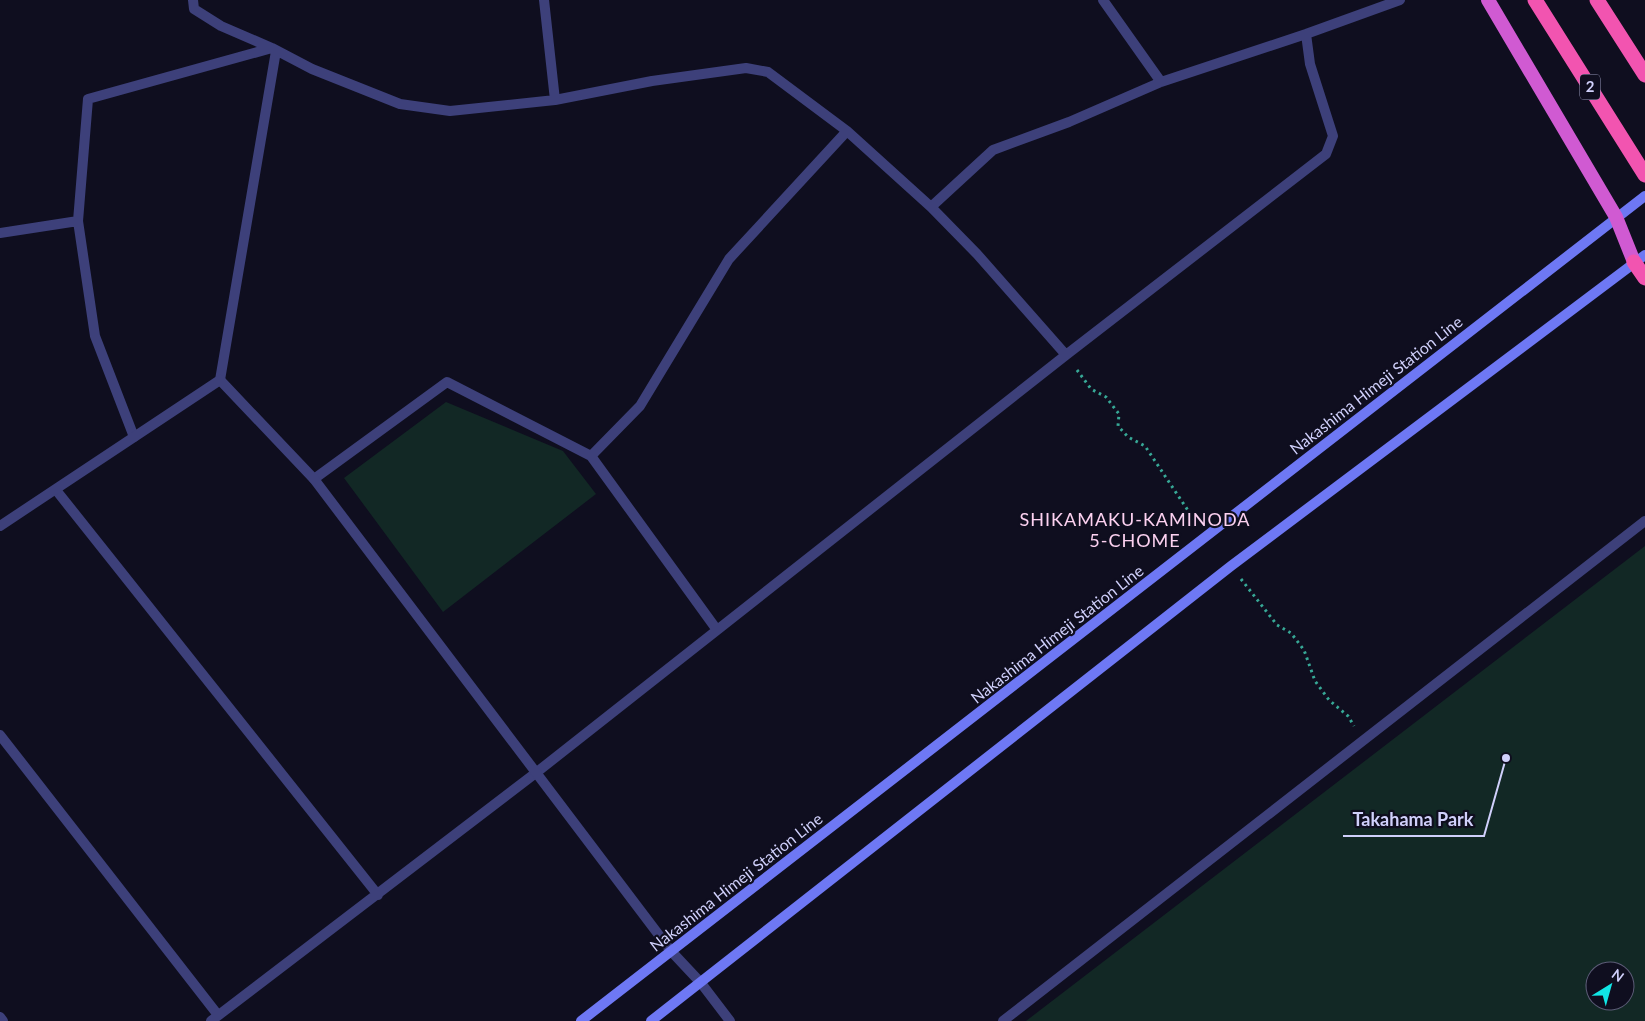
<svg xmlns="http://www.w3.org/2000/svg" width="1645" height="1021" viewBox="0 0 1645 1021" font-family="Lato,sans-serif">
  <style>
    .green { fill: #122825; fill-rule: evenodd }
    .lines { fill: none; stroke-linecap: round; stroke-linejoin: round }
    .path { stroke: #37a896; stroke-width: 3; stroke-dasharray: 2.5 4; stroke-linecap: butt }
    .minor { stroke: #3d407a; stroke-width: 10 }
    .tertiary { stroke: #3d407a; stroke-width: 10 }
    .secondary { stroke: #6e78f4; stroke-width: 10 }
    .trunk { stroke: #d05ad2; stroke-width: 14 }
    .motorway { stroke: #f254b0; stroke-width: 15 }
    .labels { text-anchor: middle; stroke-width: 4.5; stroke-linejoin: round; paint-order: stroke }
    .shield { fill: #0f0e1f; stroke: #9696b9; stroke-width: 1 }
    .shield-label { font-size: 15px; font-weight: bold; fill: #d0d0fb }
    .street-label { font-size: 16px; fill: #d0d0fb; stroke: #0f0e1f }
    .neighbourhood-label { font-size: 18px; letter-spacing: 1px; fill: #fcd1f0; stroke: #0f0e1f }
    .leader { fill: none; stroke: #d0d0fb; stroke-width: 2 }
    .callout-dot { fill: #d0d0fb; stroke: #0f0e1f; stroke-width: 2 }
    .callout-label { font-size: 18px; text-anchor: middle; font-weight: bold; fill: #d0d0fb; stroke: #0f0e1f; stroke-width: 4.5; stroke-linejoin: round; paint-order: stroke }
  </style>
  <rect width="100%" height="100%" fill="#0f0e1f"/>
  <path class="green" d="M446 402 563 451 596 494 443 612 344 478Z
    M1645 546V1021H1026ZM1595 971H1625V1001H1595Z"/>
  <g class="lines">
    <path class="path" d="M1077 370 1091 389 1106 397 1119 414 1118 426 1128 437 1145 446 1195 521
      M1241 579 1277 625 1291 633 1304 650 1315 681 1329 700 1348 716 1354 726"/>
    <path class="minor" d="M193 0 194 9 221 26 272 48 312 69 400 104 450 111 555 100 652 81 746 68 768 72 847 131 931 207 977 254 1066 355
      M544 0 555 100
      M1103 0 1161 82
      M931 207 993 150 1069 122 1161 82 1306 34 1400 0
      M0 233 78 221
      M220 380 276 51
      M134 437 95 336 78 221 88 99 272 48
      M591 456 640 406 729 259 847 131
      M314 479 447 382 591 456 717 630
      M56 490 378 895
      M0 735 218 1015
      M0 1017 3 1021
      M211 1021 537 772 1066 355 1326 154 1333 136 1310 64 1306 34
      M1003 1021 1645 521"/>
    <path class="tertiary" d="M0 526 220 380 314 479 671 951 701 983 730 1021"/>
    <path class="secondary" d="M581 1021 1645 196
      M651 1021 1231 566 1645 255"/>
    <path class="trunk" d="M1488 0 1616 217 1634 262"/>
    <path class="motorway" d="M1535 0 1645 175
      M1597 0 1645 75
      M1634 262 1645 278"/>
  </g>
  <g class="labels">
    <rect class="shield" x="1580" y="74.5" width="20" height="25" rx="4"/>
    <g class="shield-label">
      <text x="1590" y="92">2</text>
    </g>
    <g class="street-label">
      <text transform="translate(1376 385) rotate(-38)" y="6">Nakashima Himeji Station Line</text>
      <text transform="translate(1057 634) rotate(-38)" y="6">Nakashima Himeji Station Line</text>
      <text transform="translate(736 882) rotate(-38)" y="6">Nakashima Himeji Station Line</text>
    </g>
    <g class="neighbourhood-label">
      <text x="1135" y="526">SHIKAMAKU-KAMINODA<tspan x="1135" dy="21">5-CHOME</tspan></text>
    </g>
  </g>
  <path class="leader" d="M1506 758L1484 836H1343"/>
  <circle class="callout-dot" cx="1506" cy="758" r="5"/>
  <g class="callout-label">
    <text x="1413" y="826">Takahama Park</text>
  </g>
  <g transform="translate(1610 986) rotate(37)"><circle r="24" fill="#0f0e1f" stroke="#5c5c77"/>
  <path d="M0-4L9 19L0 12L-9 19Z" fill="#11e6e6"/>
  <text y="-8" font-size="14" font-weight="bold" text-anchor="middle" fill="#d0d0fb">N</text>
  </g>
</svg>
